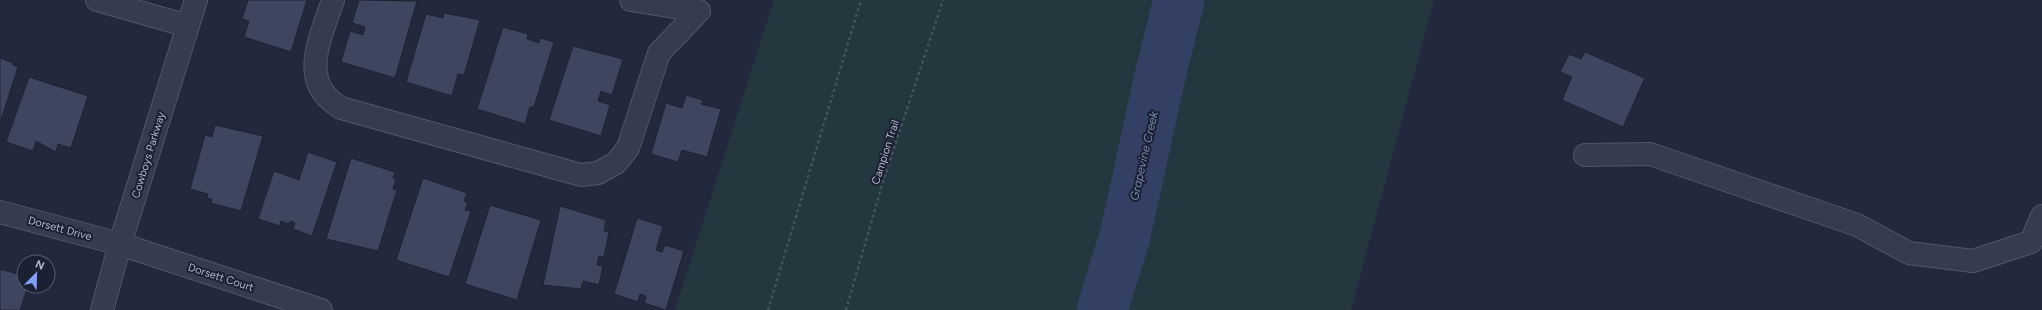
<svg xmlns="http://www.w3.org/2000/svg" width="2042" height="310" viewBox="0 0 2042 310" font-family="Figtree,sans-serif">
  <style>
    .green { fill: #24373e }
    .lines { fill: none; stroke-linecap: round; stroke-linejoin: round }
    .river { stroke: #333f63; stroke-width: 51 }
    .building { fill: #3e455e; stroke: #1d2334 }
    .minor-casing { stroke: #515768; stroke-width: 24 }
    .path { stroke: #42545b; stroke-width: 2.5; stroke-dasharray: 3 3; stroke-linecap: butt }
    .minor { stroke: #363c4d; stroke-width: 22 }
    .labels { text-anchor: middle; stroke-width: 4; stroke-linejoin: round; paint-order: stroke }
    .street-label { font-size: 11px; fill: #b2b7c9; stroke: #1b2132 }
    .water-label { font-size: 12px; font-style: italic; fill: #7887b2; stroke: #1b2132 }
  </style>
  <rect width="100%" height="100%" fill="#22293d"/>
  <path class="green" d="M774 0H1434L1351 310H675Z"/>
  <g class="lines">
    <path class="river" d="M1102 310 1125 236 1160 76 1179 0"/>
  </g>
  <path class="building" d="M248 0H307L291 52 244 37 249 21 242 19Z
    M359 0 417 1 395 78 341 62 350 31 363 35 365 27 352 23Z
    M444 13 480 20 464 75 458 74 452 96 406 82 426 14 443 18Z
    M503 27 528 34 527 39 539 43 540 38 554 42 534 107H530L525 124 477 109Z
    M573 46 623 59 612 95 601 91 598 101 610 105 601 136 549 120Z
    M1585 52 1645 78 1623 127 1562 100 1572 77 1560 72 1569 54 1581 59Z
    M0 58 13 63V65L18 67 0 123Z
    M29 77 88 96 71 148 58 144 56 152 36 141 33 151 6 142Z
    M686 95 703 100 701 104 721 109 707 157 682 150 678 162 651 154 666 103 682 108Z
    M215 125 263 136 241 211 211 203 212 199 207 198 208 194 190 189 205 135 212 137Z
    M308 152 337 162 312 236 293 229 295 223 290 221 289 224 281 221 280 226 258 219 274 171 299 180Z
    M351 158 395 172 393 178 396 179 393 189 397 190 378 251 326 239Z
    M423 178 467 193 464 201 468 203 465 210 471 211 449 277 396 260Z
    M490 205 541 220 517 300 465 284Z
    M560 206 606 220 604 231 609 232 604 257 599 256 597 265 603 266 599 285 583 281 581 289 543 285Z
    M637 218 663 226 656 250 662 252 665 245 684 251 666 310 644 303 646 296 640 294 638 302 614 294Z
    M0 269 24 276V286H28L20 310H0Z"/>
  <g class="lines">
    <defs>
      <path id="minor" d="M97 0 188 26
        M333 0C324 28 302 71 327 97 331 101 336 105 341 108L581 175 598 173 616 163 628 148 659 53 699 11
        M631 0 699 11
        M1585 155 1650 154 1857 225 1909 253 1973 261 2031 242 2042 216
        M0 212 120 244 321 310
        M102 310 120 244 196 0"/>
    </defs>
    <use href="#minor" class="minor-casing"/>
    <path class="path" d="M768 310 861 0
      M846 310 882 185 943 0"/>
    <use href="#minor" class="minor"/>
  </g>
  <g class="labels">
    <g class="street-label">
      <text transform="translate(885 152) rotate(-72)" y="4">Campion Trail</text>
      <text transform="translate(148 155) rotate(-73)" y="4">Cowboys Parkway</text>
      <text transform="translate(60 228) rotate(15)" y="4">Dorsett Drive</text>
      <text transform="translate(221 277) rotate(18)" y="4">Dorsett Court</text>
    </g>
    <g class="water-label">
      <text transform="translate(1144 156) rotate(-77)" y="4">Grapevine Creek</text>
    </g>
  </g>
  <g transform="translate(36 274) rotate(23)"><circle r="19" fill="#1b2132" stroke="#575d6e"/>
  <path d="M0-3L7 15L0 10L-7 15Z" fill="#839efc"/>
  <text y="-6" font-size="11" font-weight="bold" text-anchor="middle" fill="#b2b7c9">N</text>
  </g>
</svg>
